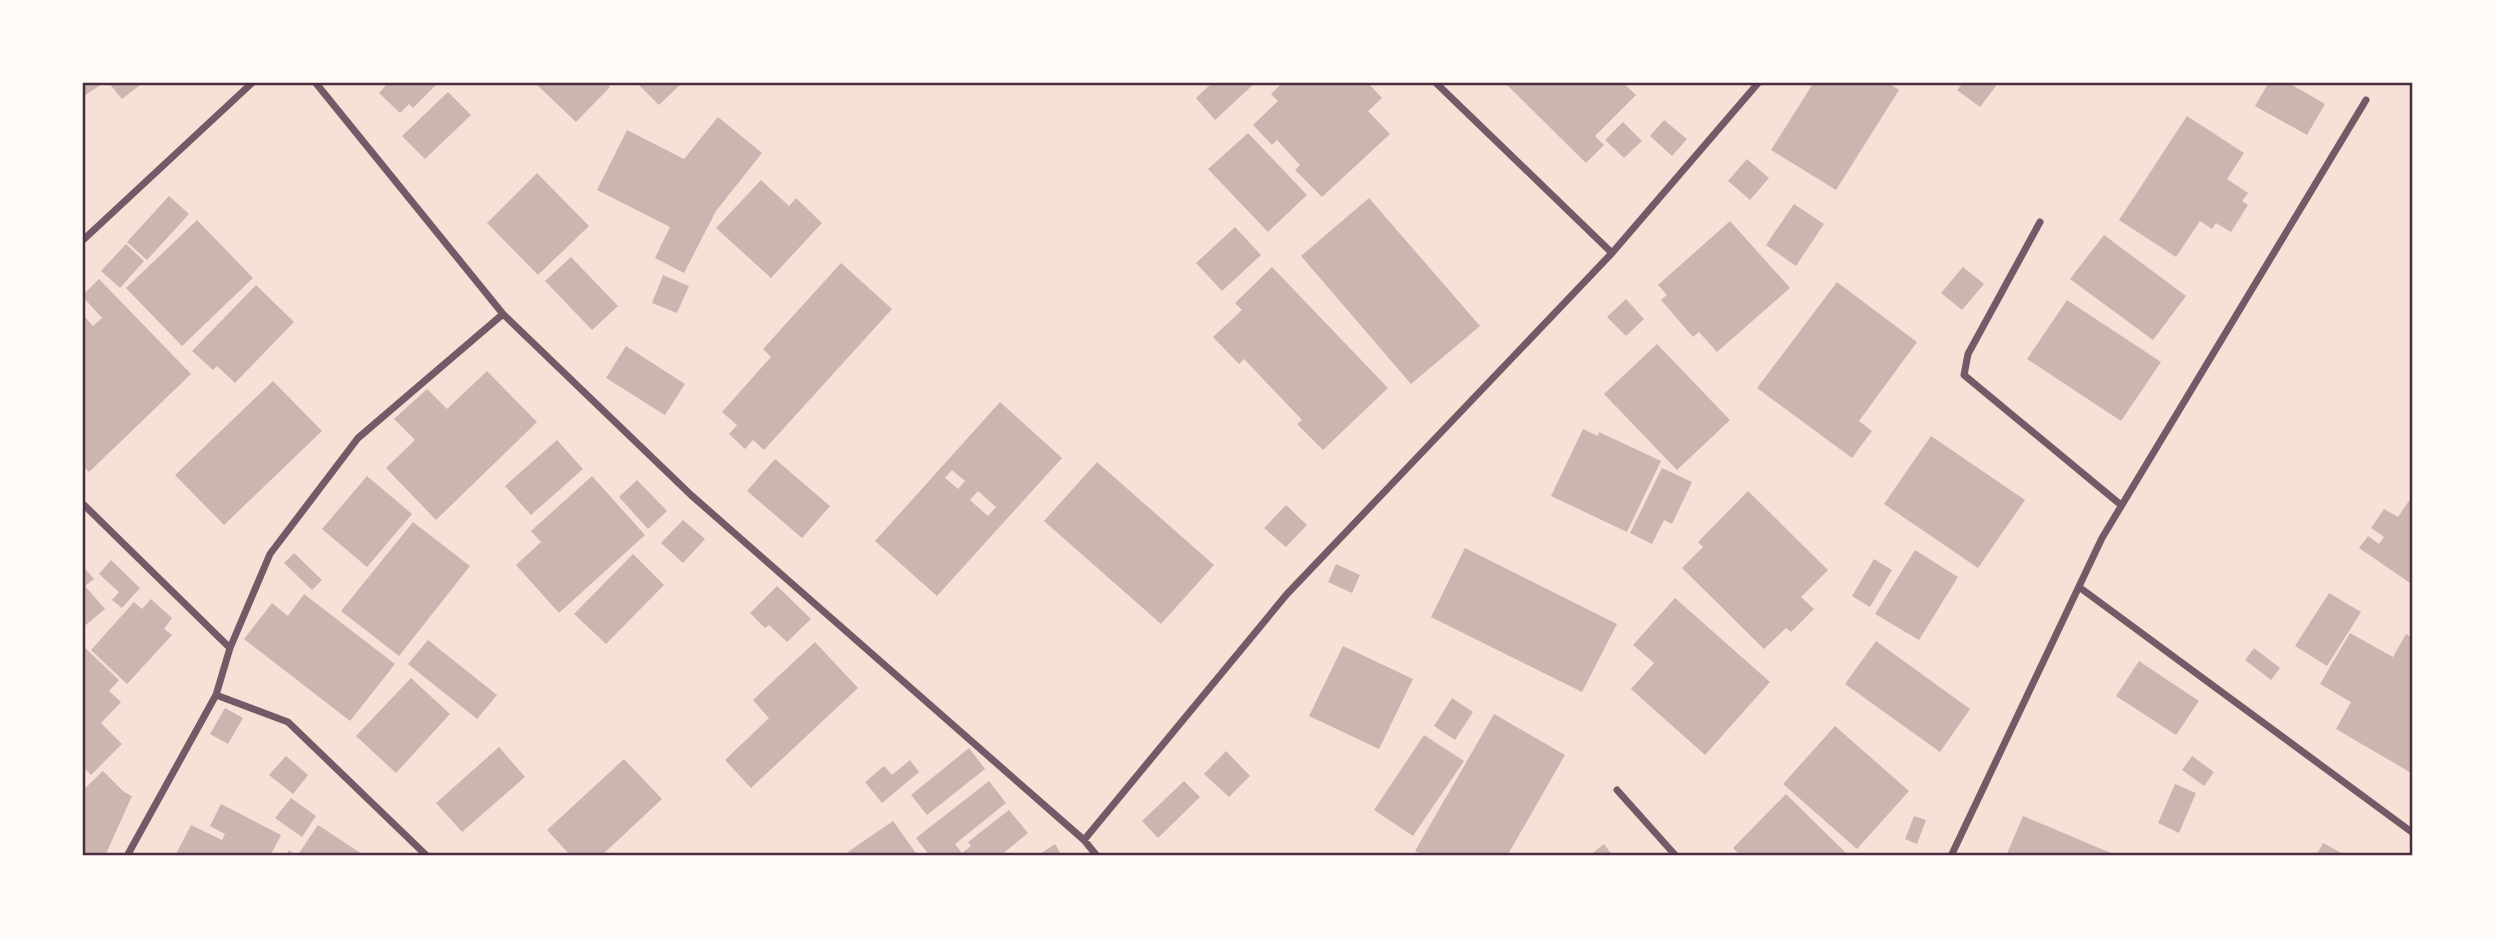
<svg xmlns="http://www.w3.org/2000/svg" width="2495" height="938" viewBox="0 0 2495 938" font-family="'Titillium Web',sans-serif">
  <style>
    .building { fill: #ccb4b1; fill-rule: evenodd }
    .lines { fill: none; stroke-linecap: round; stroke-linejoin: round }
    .minor { stroke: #755966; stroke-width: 7 }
    .neatline { fill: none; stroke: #4a2c40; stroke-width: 2.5 }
  </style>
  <rect width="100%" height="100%" fill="#f7e1d7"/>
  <path class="building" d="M82 82H101L102 84 82 97Z
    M108 82H144L122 99Z
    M389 82H439L413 108 409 104 400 113 379 93Z
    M534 82H606L610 87 576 122Z
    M636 82H683L659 105Z
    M1213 82H1256L1215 120 1196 98Z
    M1283 82H1294L1296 85 1298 82H1367L1382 98 1368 111 1390 134 1322 197 1295 170 1300 165 1277 140 1272 145 1253 125 1278 101 1271 94Z
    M1504 82H1622L1636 95 1595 136 1604 145 1586 163Z
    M1814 82H1887L1899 90 1836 190 1771 150Z
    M1964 82H1991L1996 86 1980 107 1957 90Z
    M2269 82H2287L2325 104 2307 135 2255 106Z
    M448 92 471 115 425 159 402 136Z
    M2187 116 2244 153 2227 179 2248 193 2242 201 2248 205 2231 232 2216 223 2212 229 2200 221 2176 257 2119 220Z
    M718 117 762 153 716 211 684 273 655 258 670 227 597 190 627 130 684 159Z
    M1664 120 1687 139 1672 156 1650 136Z
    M1623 122 1642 141 1624 158 1605 140Z
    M1248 133 1307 195 1268 232 1208 169Z
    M1747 159 1769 178 1750 200 1728 181Z
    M537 173 589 226 538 275 487 223Z
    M761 180 789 206 796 198 822 223 771 278 716 228Z
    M169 196 189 214 147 260 127 242Z
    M1369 198 1480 326 1411 384 1301 256Z
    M1794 204 1824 224 1796 266 1766 245Z
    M197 220 253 278 182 346 126 288Z
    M1730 221 1790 288 1717 352 1699 332 1693 337 1661 300 1667 295 1658 285Z
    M1235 227 1261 255 1222 291 1196 263Z
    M2104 235 2186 296 2153 340 2070 279Z
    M126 244 144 261 120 288 101 271Z
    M571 257 618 306 592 330 545 281Z
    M841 263 892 309 764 450 753 440 745 449 729 434 737 425 722 412 771 357 763 349Z
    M1272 267 1388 388 1323 450 1297 424 1302 420 1244 359 1239 364 1213 337 1242 310 1235 303Z
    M1963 267 1984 284 1962 310 1941 293Z
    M663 275 689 286 677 313 652 303Z
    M99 279 191 374 89 472 82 465V318L84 316 93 326 102 318 82 296Z
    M1837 282 1917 342 1859 421 1872 431 1852 458 1757 388Z
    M256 285 294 322 235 383 217 366 213 370 192 351Z
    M1626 299 1644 319 1626 336 1607 317Z
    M2067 300 2161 362 2121 421 2027 359Z
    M1657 344 1730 420 1677 470 1604 394Z
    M626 346 685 384 665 415 606 378Z
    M487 371 537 422 436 520 386 468 415 440 394 419 427 389 447 409Z
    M273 381 322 431 224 525 175 475Z
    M1000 402 1062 458 937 596 875 541ZM952 470 965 481 958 489 945 478ZM978 491 996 507 988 516 970 500Z
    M1583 429 1598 436 1599 432 1661 461 1627 532 1551 496Z
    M1931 436 2025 500 1978 568 1884 504Z
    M557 440 583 469 531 515 505 486Z
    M775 459 830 506 802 538 747 491Z
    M1097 462 1214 565 1161 624 1044 521Z
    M1662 468 1692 482 1672 524 1664 520 1652 544 1630 533Z
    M367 476 412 514 367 567 322 529Z
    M592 476 645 535 559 613 516 565 541 542 531 531Z
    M637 480 667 511 648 529 619 497Z
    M1748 491 1828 570 1801 597 1814 609 1791 632 1786 628 1764 649 1682 568 1703 547 1698 542Z
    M2413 495V585L2359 548 2368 536 2379 544 2384 537 2371 528 2384 509 2398 517Z
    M1286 505 1307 525 1286 547 1264 528Z
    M683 520 705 539 683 563 661 543Z
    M413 522 470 566 399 656 341 611Z
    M1465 548 1617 624 1582 692 1431 617Z
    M1915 550 1958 577 1919 640 1875 614Z
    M294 553 322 580 312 590 284 563Z
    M633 554 664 585 606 644 574 614Z
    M1874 559 1892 570 1870 607 1852 596Z
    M111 560 140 588 122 608 112 600 119 592 99 574Z
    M1336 564 1360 575 1352 593 1328 582Z
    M82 565 94 579 85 586 105 609 82 628Z
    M777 586 811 619 787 642 769 625 765 628 750 613Z
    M2329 593 2361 612 2327 666 2295 646Z
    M304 594 395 664 350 721 244 639 272 603 288 616Z
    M1675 598 1770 682 1705 755 1631 689 1654 663 1633 645Z
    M151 599 172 618 164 629 172 635 127 684 91 650 134 602 142 609Z
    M2350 633 2393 657 2406 634 2413 638V774L2336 729 2351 702 2320 684Z
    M428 640 497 695 477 719 408 664Z
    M1876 641 1970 709 1940 752 1845 684Z
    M815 642 858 688 751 788 725 760 769 718 753 700Z
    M82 645 119 680 109 691 121 702 101 723 122 744 91 775 82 766Z
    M1343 646 1413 679 1379 749 1309 716Z
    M2254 648 2280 668 2271 680 2245 660Z
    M2139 661 2199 701 2176 735 2116 696Z
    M411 678 450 714 396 773 356 736Z
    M1452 698 1473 712 1455 740 1434 726Z
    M225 708 243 718 228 744 210 734Z
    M1494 714 1565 755 1507 856H1424L1415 851Z
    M1835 726 1909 791 1857 849 1783 784Z
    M1424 735 1464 761 1413 836 1374 810Z
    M499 747 525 777 462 832 436 803Z
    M969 748 985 769 927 815 911 795Z
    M1226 751 1250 776 1229 797 1204 774Z
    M286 756 308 775 293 794 269 775Z
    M2192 756 2214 772 2204 786 2182 770Z
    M624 759 662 799 601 856H571L547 830Z
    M910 760 919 772 882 803 865 782 884 766 892 775Z
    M103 771 124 792 132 796 105 856H82V818L85 811 82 808V791Z
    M989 781 1006 803 955 844 962 853 971 846 968 842 1009 810 1028 833 1000 856H930L916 838Z
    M1184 781 1200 797 1158 838 1142 821Z
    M2175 784 2196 793 2179 833 2158 823Z
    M1786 794 1849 856H1741L1733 848Z
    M291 798 316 816 302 837 275 818Z
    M221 804 281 835 270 856H175L191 825 222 840 225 834 210 826Z
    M1914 816 1926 820 1917 844 1905 839Z
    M2023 816 2118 856H2006Z
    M893 821 918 856H842Z
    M318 825 365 856H285L289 850 297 856Z
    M2323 843 2347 856H2316Z
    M1055 844 1062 856H1037Z
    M1604 844 1613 856H1589Z"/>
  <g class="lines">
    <path class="minor" d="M315 82 503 314 691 495 1084 840 1097 856
      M1435 82 1612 253
      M2040 222 1968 354 1964 375 2121 505
      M82 241 253 82
      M82 503 230 648
      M2079 587 2413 833
      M216 695 288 722 427 856
      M1617 790 1676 856
      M1084 840 1287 594 1612 253 1759 82
      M127 856 216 695 230 648 270 554 358 438 503 314
      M1951 856 2102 538 2366 100"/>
  </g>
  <rect width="2495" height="938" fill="none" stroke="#fffaf5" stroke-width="168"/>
  <rect x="84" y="84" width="2327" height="770" class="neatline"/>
</svg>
